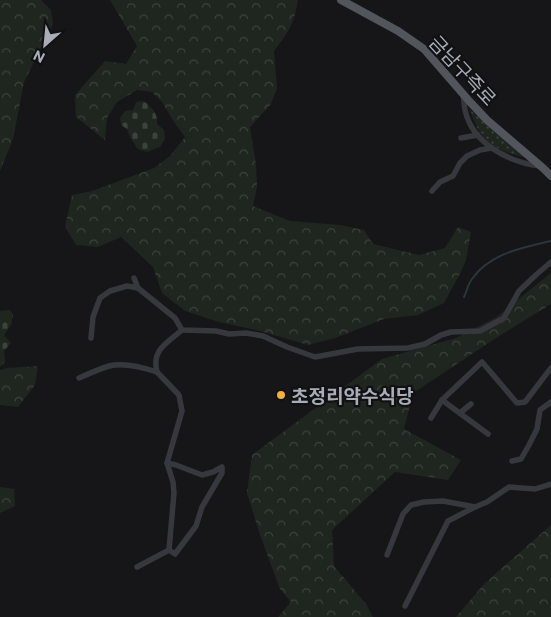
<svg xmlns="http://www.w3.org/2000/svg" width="551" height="617" font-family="Commissioner,'Noto Sans KR',sans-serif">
<defs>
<pattern id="grass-dots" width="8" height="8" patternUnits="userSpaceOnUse" patternTransform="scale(1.25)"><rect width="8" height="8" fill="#1e261f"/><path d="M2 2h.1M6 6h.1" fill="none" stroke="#3c433d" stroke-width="1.8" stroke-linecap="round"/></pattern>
<pattern id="forest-crowns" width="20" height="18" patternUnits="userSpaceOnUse" patternTransform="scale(1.25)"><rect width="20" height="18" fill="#1e261f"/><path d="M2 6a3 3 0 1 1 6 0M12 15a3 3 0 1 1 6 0" fill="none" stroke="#3c433d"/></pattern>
<pattern id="cemetery-stones" width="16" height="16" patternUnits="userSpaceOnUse" patternTransform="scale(1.25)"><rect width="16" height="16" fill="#1e261f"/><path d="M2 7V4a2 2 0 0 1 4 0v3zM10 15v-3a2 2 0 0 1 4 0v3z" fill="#3c433d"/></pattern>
</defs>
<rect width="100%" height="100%" fill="#161618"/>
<path fill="url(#grass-dots)" d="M469 109 526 158C509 153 492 149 481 134 476 127 473 117 469 109Z"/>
<g fill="url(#forest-crowns)">
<path d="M0 0H41L51 10 53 24 24 82 13 139 0 171Z"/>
<path d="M110 0H298C294 24 289 32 274 51L277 88 271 104 250 127 256 165 257 187 253 206 290 221 340 225 364 230 373 244 419 255 445 248 458 227 471 232 466 260 461 272 444 303 418 315 384 319 335 338 308 345 260 331 219 322 185 311 162 293 153 267 121 237 98 247 76 245 65 227 72 195 92 191 154 168 170 156 185 137 174 122 162 102 152 92 137 90 117 102 107 118 105 140 76 117 75 95 105 61 126 64 137 46Z"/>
<path d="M551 273V304L499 336 413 393 404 429 461 460 448 480 395 472 332 530 334 566 366 604 373 617H278L291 602 280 589 260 535 247 493 252 455 382 359 456 338 495 318Z"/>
<path d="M38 366 35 385 18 407 0 405V370L7 368Z"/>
<path d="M0 487 14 489 15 506 0 513Z"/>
<path d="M551 525V617H456L484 584Z"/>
</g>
<g fill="url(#cemetery-stones)">
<path d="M144 101C152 108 158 113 157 124L164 130 165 139 160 147 147 152 138 149 131 139 127 129 121 125 120 118 125 111 133 110 136 102Z"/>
<path d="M10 310 13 315 11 325 4 335 11 343 4 351 5 362 0 367V311Z"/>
</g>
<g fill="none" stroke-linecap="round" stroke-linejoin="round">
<path stroke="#2c353c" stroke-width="2" d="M464 297C467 291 468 284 472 279 490 253 522 248 551 241"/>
<g stroke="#37383d" stroke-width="5.5">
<path d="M463 94C464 99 464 105 465 110 472 143 508 162 540 166"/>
<path d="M461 138 478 135"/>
<path d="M432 191 440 182 453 176 460 163 467 156 480 150 492 148"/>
<path d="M138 288 175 318 182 330 216 331 229 334 246 333 263 336 287 347 315 357 358 349 408 348 425 344 441 335 451 332 480 331 504 318 519 291 537 274 551 262"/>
<path d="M91 338 93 317 100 298 110 291 127 286 138 288 134 278"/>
<path d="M79 378C88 374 99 369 109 366 124 362 142 367 157 372 151 350 167 343 182 330"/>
<path d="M442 400 488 434"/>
<path d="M460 413 471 404"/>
<path d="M431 418 442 400 482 362 517 403 525 402 551 368"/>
<path d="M512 461 521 459 529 445 537 429 540 410 551 402"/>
<path d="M167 463 176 465 202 475 213 472 222 467V473L202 507 196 526 175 554 169 550"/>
<path d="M387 555 403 514 411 505 424 502 443 501 475 507 487 502 509 487 535 489 551 484"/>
<path d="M137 567 169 550 174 493 173 482 167 463 182 411 179 395 157 372"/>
<path d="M405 606 448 521 475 507"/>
</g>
<path stroke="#53555c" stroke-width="8" d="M341 0 398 31 424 49 470 102 487 120 543 168 551 176"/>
</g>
<circle fill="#f2b134" stroke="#111113" stroke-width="2" cx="281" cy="395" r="5"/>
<g text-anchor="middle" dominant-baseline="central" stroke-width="4.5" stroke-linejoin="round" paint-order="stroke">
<g font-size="19" fill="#a8adb8" stroke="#111113">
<text transform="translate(463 70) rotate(47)">금남구즉로</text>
</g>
<g font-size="19" font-weight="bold" fill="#a8adb8" stroke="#111113" text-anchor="start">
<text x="291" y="395">초정리약수식당</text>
</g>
</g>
<g transform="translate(45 45) rotate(207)" stroke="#111113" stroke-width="4" paint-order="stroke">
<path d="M0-4L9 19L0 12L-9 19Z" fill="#a8adb8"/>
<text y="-8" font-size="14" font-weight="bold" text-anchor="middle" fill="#a8adb8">N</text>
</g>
</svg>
